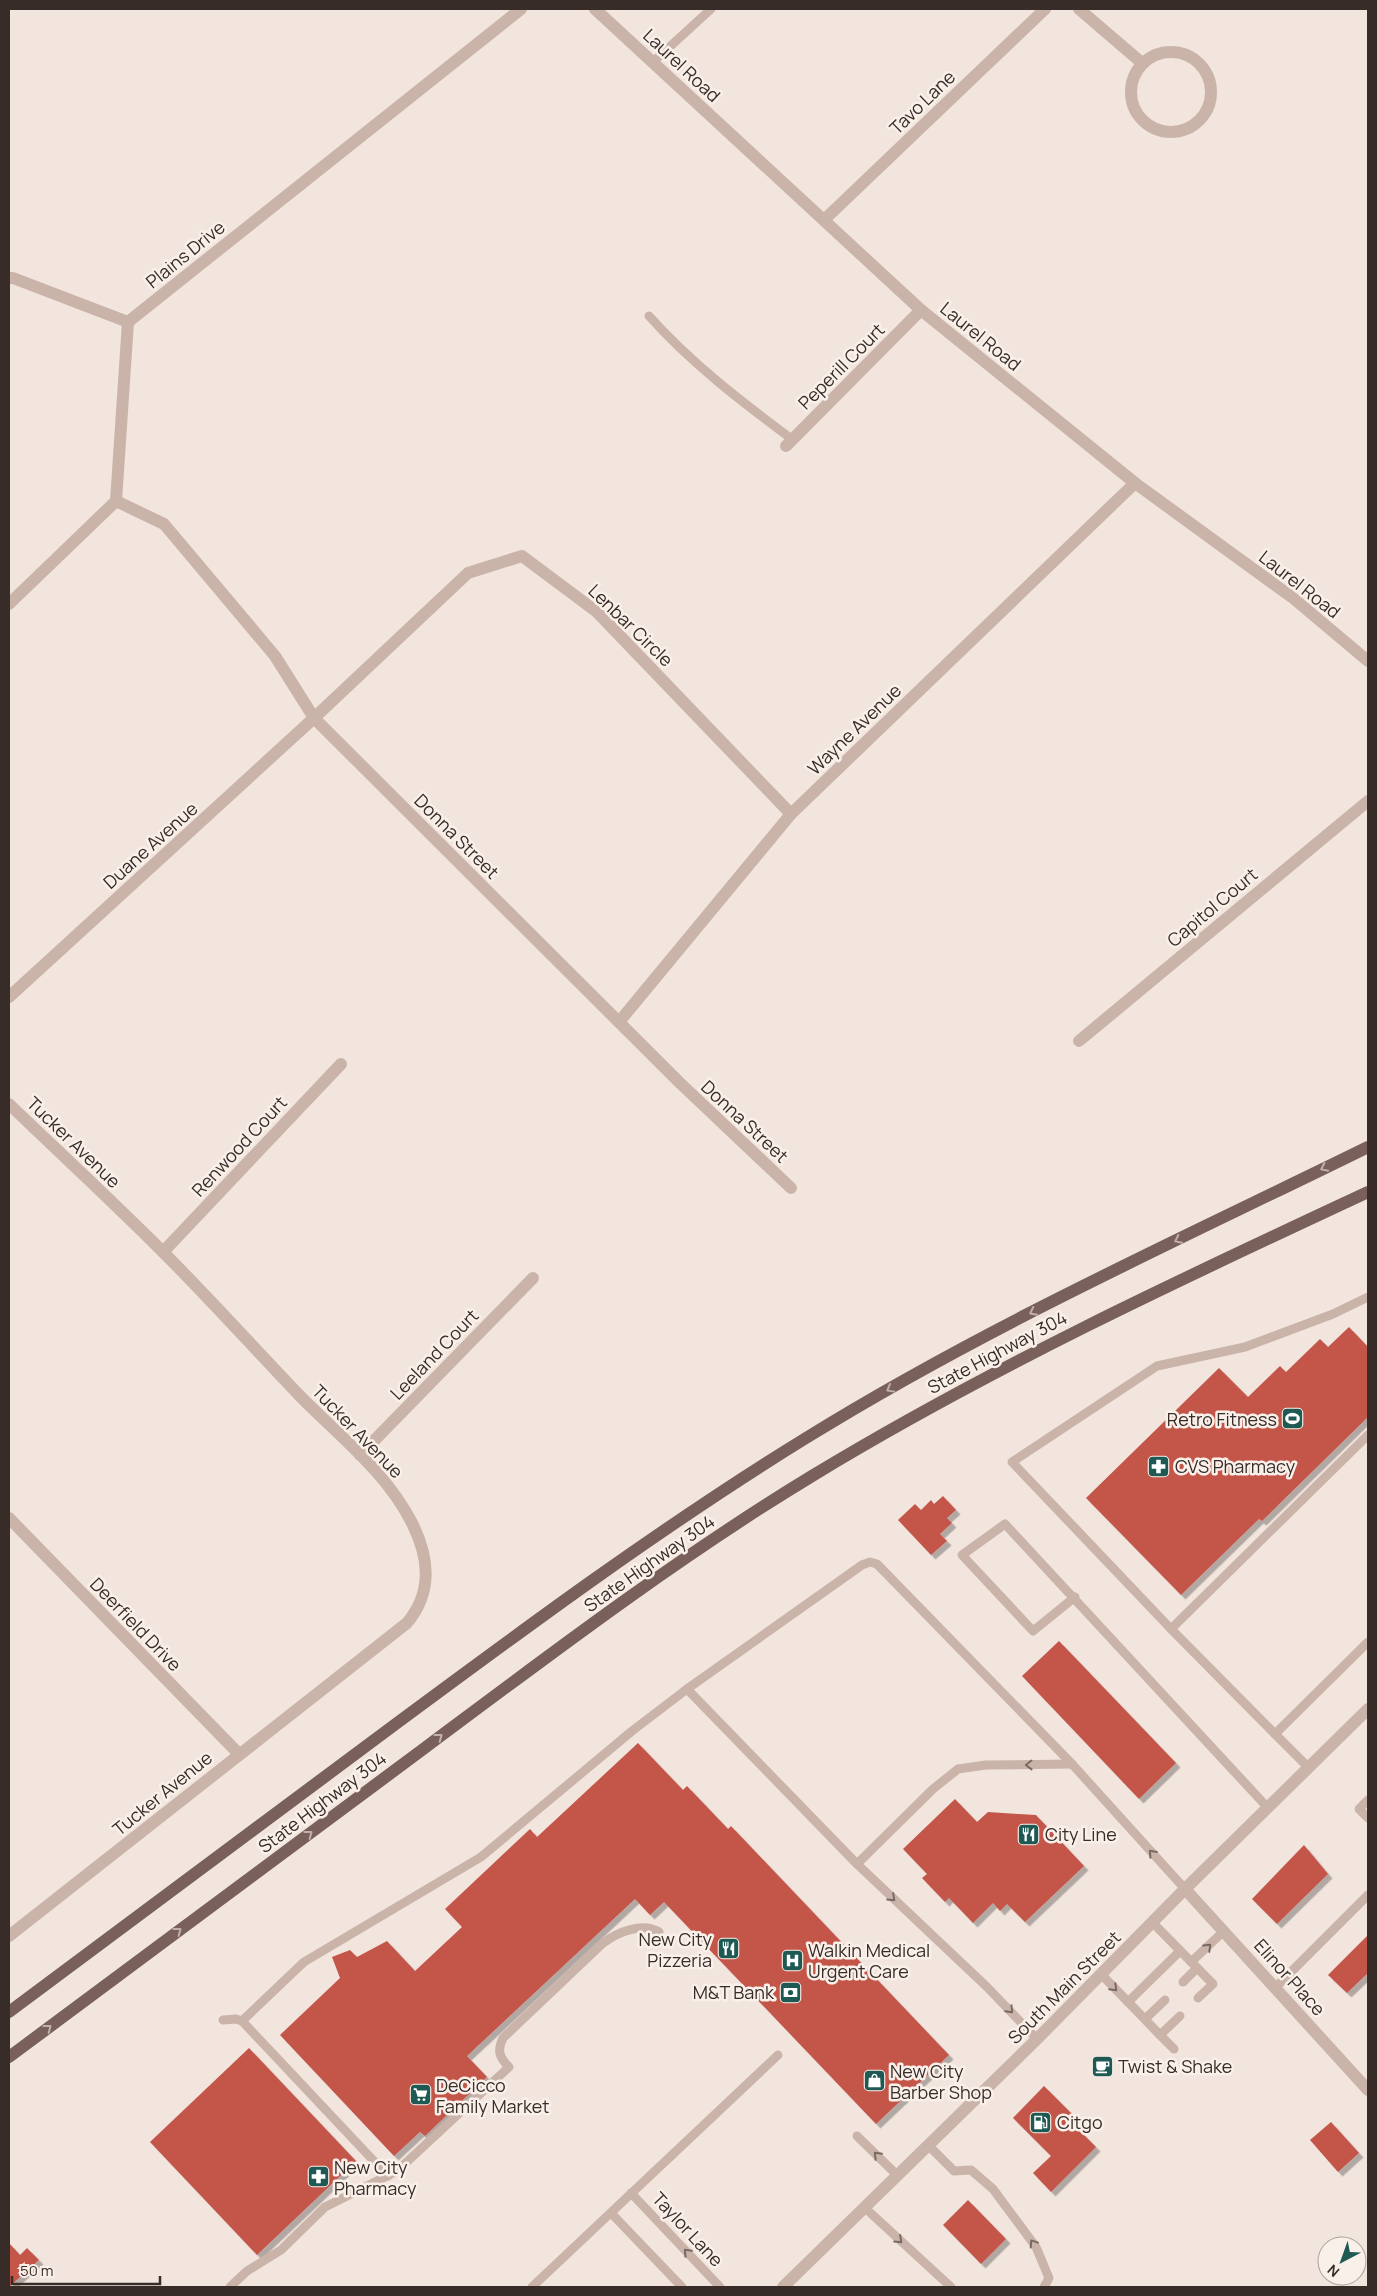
<svg xmlns="http://www.w3.org/2000/svg" width="1377" height="2296" font-family="Manrope,sans-serif">
<defs>
<filter id="shadow"><feDropShadow dx="4.5" dy="4.5" stdDeviation="0" flood-color="#0004"/></filter>
</defs>
<rect width="100%" height="100%" fill="#f2e5de"/>
<g fill="#c4554a" filter="url(#shadow)">
<path d="M1349 1327 1368 1347V1417L1262 1521 1259 1519 1181 1595 1086 1498 1219 1368 1248 1397 1280 1366 1286 1372 1320 1339 1328 1347Z"/>
<path d="M943 1496 956 1510 947 1518 952 1523 940 1534 947 1541 931 1555 898 1520 915 1504 921 1510 931 1500 934 1504Z"/>
<path d="M1059 1641 1176 1763 1139 1799 1022 1676Z"/>
<path d="M638 1743 683 1790 687 1786 728 1829 731 1826 949 2055 876 2124 664 1902 650 1915 635 1899 467 2056 487 2077 425 2136 420 2132 394 2156 280 2035 340 1978 332 1957 350 1950 357 1957 387 1941 415 1971 462 1927 445 1909 530 1829 537 1837Z"/>
<path d="M955 1799 977 1822 988 1812 1036 1815 1084 1866 1025 1922 1007 1904 1000 1911 993 1903 973 1923 949 1898 945 1902 922 1878 927 1874 903 1849Z"/>
<path d="M1304 1845 1328 1874 1277 1924 1252 1899Z"/>
<path d="M1368 1935V1973L1347 1993 1328 1975Z"/>
<path d="M249 2048 356 2161 257 2255 150 2142Z"/>
<path d="M1044 2086 1076 2118 1072 2123 1096 2147 1051 2192 1033 2173 1051 2156 1013 2118Z"/>
<path d="M1331 2122 1359 2153 1338 2172 1310 2140Z"/>
<path d="M968 2200 1006 2239 981 2264 943 2225Z"/>
<path d="M9 2243 20 2255 27 2248 39 2260 9 2287Z"/>
</g>
<g fill="none" stroke-linecap="round" stroke-linejoin="round">
<g stroke="#cab4aa" stroke-width="9">
<path d="M653 62 711 9"/>
<path d="M649 316C692 364 742 402 793 440"/>
<path d="M1368 1435 1171 1629 1275 1734 1368 1642"/>
<path d="M1075 1597 1033 1631 962 1555 1005 1524 1268 1808"/>
<path d="M1171 1629 1012 1462 1157 1366 1245 1347 1333 1314 1368 1297"/>
<path d="M1275 1734 1309 1768"/>
<path d="M1368 1800 1359 1809 1368 1818"/>
<path d="M857 1864 933 1789 958 1769 986 1765 1072 1764"/>
<path d="M1152 1922 1213 1984 1198 1998"/>
<path d="M1191 1962 1224 1931"/>
<path d="M1101 1974 1160 2035 1180 2016"/>
<path d="M1183 1982 1197 1968"/>
<path d="M1276 1987 1368 1895"/>
<path d="M1128 2002 1180 1951"/>
<path d="M1145 2019 1165 2000"/>
<path d="M223 2020 236 2019 242 2021 388 2176"/>
<path d="M242 2021 304 1962 481 1857 632 1731 687 1689"/>
<path d="M1160 2035 1174 2049"/>
<path d="M1037 2039 987 1987 857 1864 687 1689 862 1565 870 1562 877 1564 1072 1764 1185 1889"/>
<path d="M857 2136 897 2175"/>
<path d="M928 2145 954 2171 971 2170 993 2189 1036 2247 1049 2278 1044 2287"/>
<path d="M631 2193 720 2287"/>
<path d="M864 2207 951 2287"/>
<path d="M611 2213 682 2287"/>
<path d="M230 2287 247 2271 281 2250 325 2207 397 2171 509 2067C499 2057 497 2051 503 2038L603 1943C618 1932 642 1922 659 1932"/>
<path d="M532 2287 778 2055"/>
</g>
<g stroke="#cab4aa" stroke-width="12">
<path d="M1079 9 1142 63"/>
<circle cx="1171" cy="92" r="40"/>
<path d="M824 220 1045 9"/>
<path d="M9 278H13L128 322"/>
<path d="M786 446 921 310"/>
<path d="M116 501 164 524 275 656 314 718 680 1083 791 1188"/>
<path d="M9 604 116 501 128 322 521 9"/>
<path d="M9 997 314 718 468 573 522 556 597 612 791 814"/>
<path d="M619 1022 791 814 1135 483"/>
<path d="M1079 1041 1368 801"/>
<path d="M9 1104C60 1153 113 1202 164 1253 210 1299 254 1348 299 1395 339 1436 387 1472 413 1525 430 1560 432 1593 407 1623L9 1936"/>
<path d="M163 1252 341 1064"/>
<path d="M360 1455 533 1278"/>
<path d="M9 1518 239 1754"/>
<path d="M1185 1889 1368 2090"/>
</g>
<g stroke="#cab4aa" stroke-width="12">
<path d="M595 9 921 310 1135 483 1293 598 1368 661"/>
<path d="M783 2287 1037 2039 1185 1889 1368 1709"/>
</g>
<g stroke="#79605b" stroke-width="12">
<path d="M9 2012C137 1917 265 1822 393 1726 528 1626 663 1526 806 1438 985 1327 1179 1240 1368 1147"/>
<path d="M9 2057C148 1953 287 1850 426 1747 552 1653 677 1558 812 1476 990 1368 1179 1280 1368 1192"/>
</g>
</g>
<defs><path id="oneway-chevron" d="M-2-3.5L2.5 0L-2 3.5" fill="none" stroke-width="1.6" stroke-linecap="round" stroke-linejoin="round" transform="scale(1.25)"/></defs>
<g stroke="#c0afaa">
<use href="#oneway-chevron" transform="translate(1324 1168) rotate(154)"/>
<use href="#oneway-chevron" transform="translate(1178 1240) rotate(154)"/>
<use href="#oneway-chevron" transform="translate(1033 1312) rotate(153)"/>
<use href="#oneway-chevron" transform="translate(890 1389) rotate(151)"/>
<use href="#oneway-chevron" transform="translate(439 1737) rotate(-37)"/>
<use href="#oneway-chevron" transform="translate(309 1834) rotate(-37)"/>
<use href="#oneway-chevron" transform="translate(178 1931) rotate(-37)"/>
<use href="#oneway-chevron" transform="translate(48 2028) rotate(-37)"/>
</g>
<g stroke="#7a6963">
<use href="#oneway-chevron" transform="translate(1029 1765) rotate(179)"/>
<use href="#oneway-chevron" transform="translate(1152 1853) rotate(-132)"/>
<use href="#oneway-chevron" transform="translate(892 1898) rotate(43)"/>
<use href="#oneway-chevron" transform="translate(1208 1947) rotate(-44)"/>
<use href="#oneway-chevron" transform="translate(1114 1988) rotate(45)"/>
<use href="#oneway-chevron" transform="translate(1010 2010) rotate(46)"/>
<use href="#oneway-chevron" transform="translate(877 2155) rotate(-134)"/>
<use href="#oneway-chevron" transform="translate(899 2240) rotate(43)"/>
<use href="#oneway-chevron" transform="translate(1033 2243) rotate(-124)"/>
<use href="#oneway-chevron" transform="translate(687 2252) rotate(-133)"/>
</g>
<defs>
<symbol id="stadium-square" viewBox="-11 -11 22 22"><rect x="-9" y="-9" width="18" height="18" rx="4" fill="#1f5954" stroke="#faf0ea"/><path d="M0-5a6.5 5 0 1 0 0 10a6.5 5 0 1 0 0-10ZM-3.5-1.8h7v3.6h-7Z" fill="#fff"/></symbol>
<symbol id="pharmacy-square" viewBox="-11 -11 22 22"><rect x="-9" y="-9" width="18" height="18" rx="4" fill="#1f5954" stroke="#faf0ea"/><path d="M-2-6h4v4h4v4h-4v4h-4v-4h-4v-4h4Z" fill="#fff"/></symbol>
<symbol id="restaurant-square" viewBox="-11 -11 22 22"><rect x="-9" y="-9" width="18" height="18" rx="4" fill="#1f5954" stroke="#faf0ea"/><path d="M-5-6h1v4h1v-4h1v4h1v-4h1v5L-1.5 .5V6h-2V.5L-5-1ZM5-6V6H3V1.5H1.5Q1.5-4 5-6Z" fill="#fff"/></symbol>
<symbol id="hospital-square" viewBox="-11 -11 22 22"><rect x="-9" y="-9" width="18" height="18" rx="4" fill="#1f5954" stroke="#faf0ea"/><path d="M-5-5h3v3.5h4V-5h3V5h-3V1.5h-4V5h-3Z" fill="#fff"/></symbol>
<symbol id="bank-square" viewBox="-11 -11 22 22"><rect x="-9" y="-9" width="18" height="18" rx="4" fill="#1f5954" stroke="#faf0ea"/><path d="M-6-4H6V4H-6ZM0-2.3a2.3 2.3 0 1 0 0 4.6a2.3 2.3 0 1 0 0-4.6Z" fill="#fff"/></symbol>
<symbol id="cafe-square" viewBox="-11 -11 22 22"><rect x="-9" y="-9" width="18" height="18" rx="4" fill="#1f5954" stroke="#faf0ea"/><path d="M-5.5-4.5H6V0H3Q3 3.5 0 3.5H-2.5Q-5.5 3.5-5.5 0ZM3-3.2v2h1.7v-2ZM-6 4.5H4V6H-6Z" fill="#fff"/></symbol>
<symbol id="shop-square" viewBox="-11 -11 22 22"><rect x="-9" y="-9" width="18" height="18" rx="4" fill="#1f5954" stroke="#faf0ea"/><path d="M-5-2.5h2.3a2.7 3.5 0 0 1 5.4 0H5L5.5 6h-11ZM-1.5-2.5h3a1.5 2.3 0 0 0-3 0Z" fill="#fff"/></symbol>
<symbol id="supermarket-square" viewBox="-11 -11 22 22"><rect x="-9" y="-9" width="18" height="18" rx="4" fill="#1f5954" stroke="#faf0ea"/><path d="M-6-5.5h2.5l.6 2H6L4.5 2H-2.5L-4.4-4H-6ZM-1.5 3.2a1.3 1.3 0 1 0 .1 0ZM3 3.2a1.3 1.3 0 1 0 .1 0Z" fill="#fff"/></symbol>
<symbol id="fuel-square" viewBox="-11 -11 22 22"><rect x="-9" y="-9" width="18" height="18" rx="4" fill="#1f5954" stroke="#faf0ea"/><path d="M-5.5-6h7V0h2V4h1.3V-2.5L3-4.5l.8-.8L6-3V5H2.5V1h-1V6h-7ZM-4.2-4.7v3.2H.2V-4.7Z" fill="#fff"/></symbol>
</defs>
<g fill-rule="evenodd">
<use href="#stadium-square" x="1280" y="1406" width="25" height="25"/>
<use href="#pharmacy-square" x="1146" y="1454" width="25" height="25"/>
<use href="#restaurant-square" x="1016" y="1822" width="25" height="25"/>
<use href="#restaurant-square" x="716" y="1936" width="25" height="25"/>
<use href="#hospital-square" x="780" y="1948" width="25" height="25"/>
<use href="#bank-square" x="778" y="1980" width="25" height="25"/>
<use href="#cafe-square" x="1090" y="2054" width="25" height="25"/>
<use href="#shop-square" x="862" y="2068" width="25" height="25"/>
<use href="#supermarket-square" x="408" y="2082" width="25" height="25"/>
<use href="#fuel-square" x="1028" y="2110" width="25" height="25"/>
<use href="#pharmacy-square" x="306" y="2164" width="25" height="25"/>
</g>
<g text-anchor="middle" dominant-baseline="central" stroke-width="5" stroke-linejoin="round" paint-order="stroke">
<g font-size="18" fill="#382c29" stroke="#faf0ea">
<text transform="translate(682 65) rotate(43)">Laurel Road</text>
<text transform="translate(922 102) rotate(-44)">Tavo Lane</text>
<text transform="translate(185 254) rotate(-39)">Plains Drive</text>
<text transform="translate(981 336) rotate(39)">Laurel Road</text>
<text transform="translate(841 366) rotate(-45)">Peperill Court</text>
<text transform="translate(1300 584) rotate(38)">Laurel Road</text>
<text transform="translate(631 625) rotate(44)">Lenbar Circle</text>
<text transform="translate(854 729) rotate(-44)">Wayne Avenue</text>
<text transform="translate(457 836) rotate(45)">Donna Street</text>
<text transform="translate(150 845) rotate(-42)">Duane Avenue</text>
<text transform="translate(1212 907) rotate(-40)">Capitol Court</text>
<text transform="translate(745 1121) rotate(43)">Donna Street</text>
<text transform="translate(74 1142) rotate(44)">Tucker Avenue</text>
<text transform="translate(239 1146) rotate(-47)">Renwood Court</text>
<text transform="translate(997 1352) rotate(-28)">State Highway 304</text>
<text transform="translate(434 1354) rotate(-46)">Leeland Court</text>
<text transform="translate(358 1431) rotate(46)">Tucker Avenue</text>
<text transform="translate(649 1563) rotate(-35)">State Highway 304</text>
<text transform="translate(136 1624) rotate(46)">Deerfield Drive</text>
<text transform="translate(162 1793) rotate(-39)">Tucker Avenue</text>
<text transform="translate(322 1802) rotate(-37)">State Highway 304</text>
<text transform="translate(1290 1977) rotate(48)">Elinor Place</text>
<text transform="translate(1064 1987) rotate(-45)">South Main Street</text>
<text transform="translate(688 2229) rotate(47)">Taylor Lane</text>
</g>
<g font-size="18" fill="#382c29" stroke="#faf0ea" text-anchor="start">
<text x="1277" y="1419" text-anchor="end">Retro Fitness</text>
<text x="1175" y="1466">CVS Pharmacy</text>
<text x="1045" y="1834">City Line</text>
<text x="712" y="1939" text-anchor="end">New City<tspan x="712" dy="21">Pizzeria</tspan></text>
<text x="808" y="1950">Walkin Medical<tspan x="808" dy="21">Urgent Care</tspan></text>
<text x="774" y="1992" text-anchor="end">M&amp;T Bank</text>
<text x="1118" y="2066">Twist &amp; Shake</text>
<text x="890" y="2071">New City<tspan x="890" dy="21">Barber Shop</tspan></text>
<text x="436" y="2085">DeCicco<tspan x="436" dy="21">Family Market</tspan></text>
<text x="1057" y="2122">Citgo</text>
<text x="334" y="2167">New City<tspan x="334" dy="21">Pharmacy</tspan></text>
</g>
</g>
<rect width="1377" height="2296" fill="none" stroke="#382c29" stroke-width="20"/>
<g transform="translate(1342 2261) rotate(221)"><circle r="24" fill="#faf0ea" stroke="#aca29d"/>
<path d="M0-4L9 19L0 12L-9 19Z" fill="#1f5954"/>
<text y="-8" font-size="14" font-weight="bold" text-anchor="middle" fill="#382c29">N</text>
</g>
<path d="M12 2276v8h148v-8" fill="none" stroke="#382c29" stroke-width="2.5"/>
<text x="20" y="2276" font-size="15" fill="#382c29" stroke="#faf0ea" stroke-width="4" paint-order="stroke">50 m</text>
</svg>
